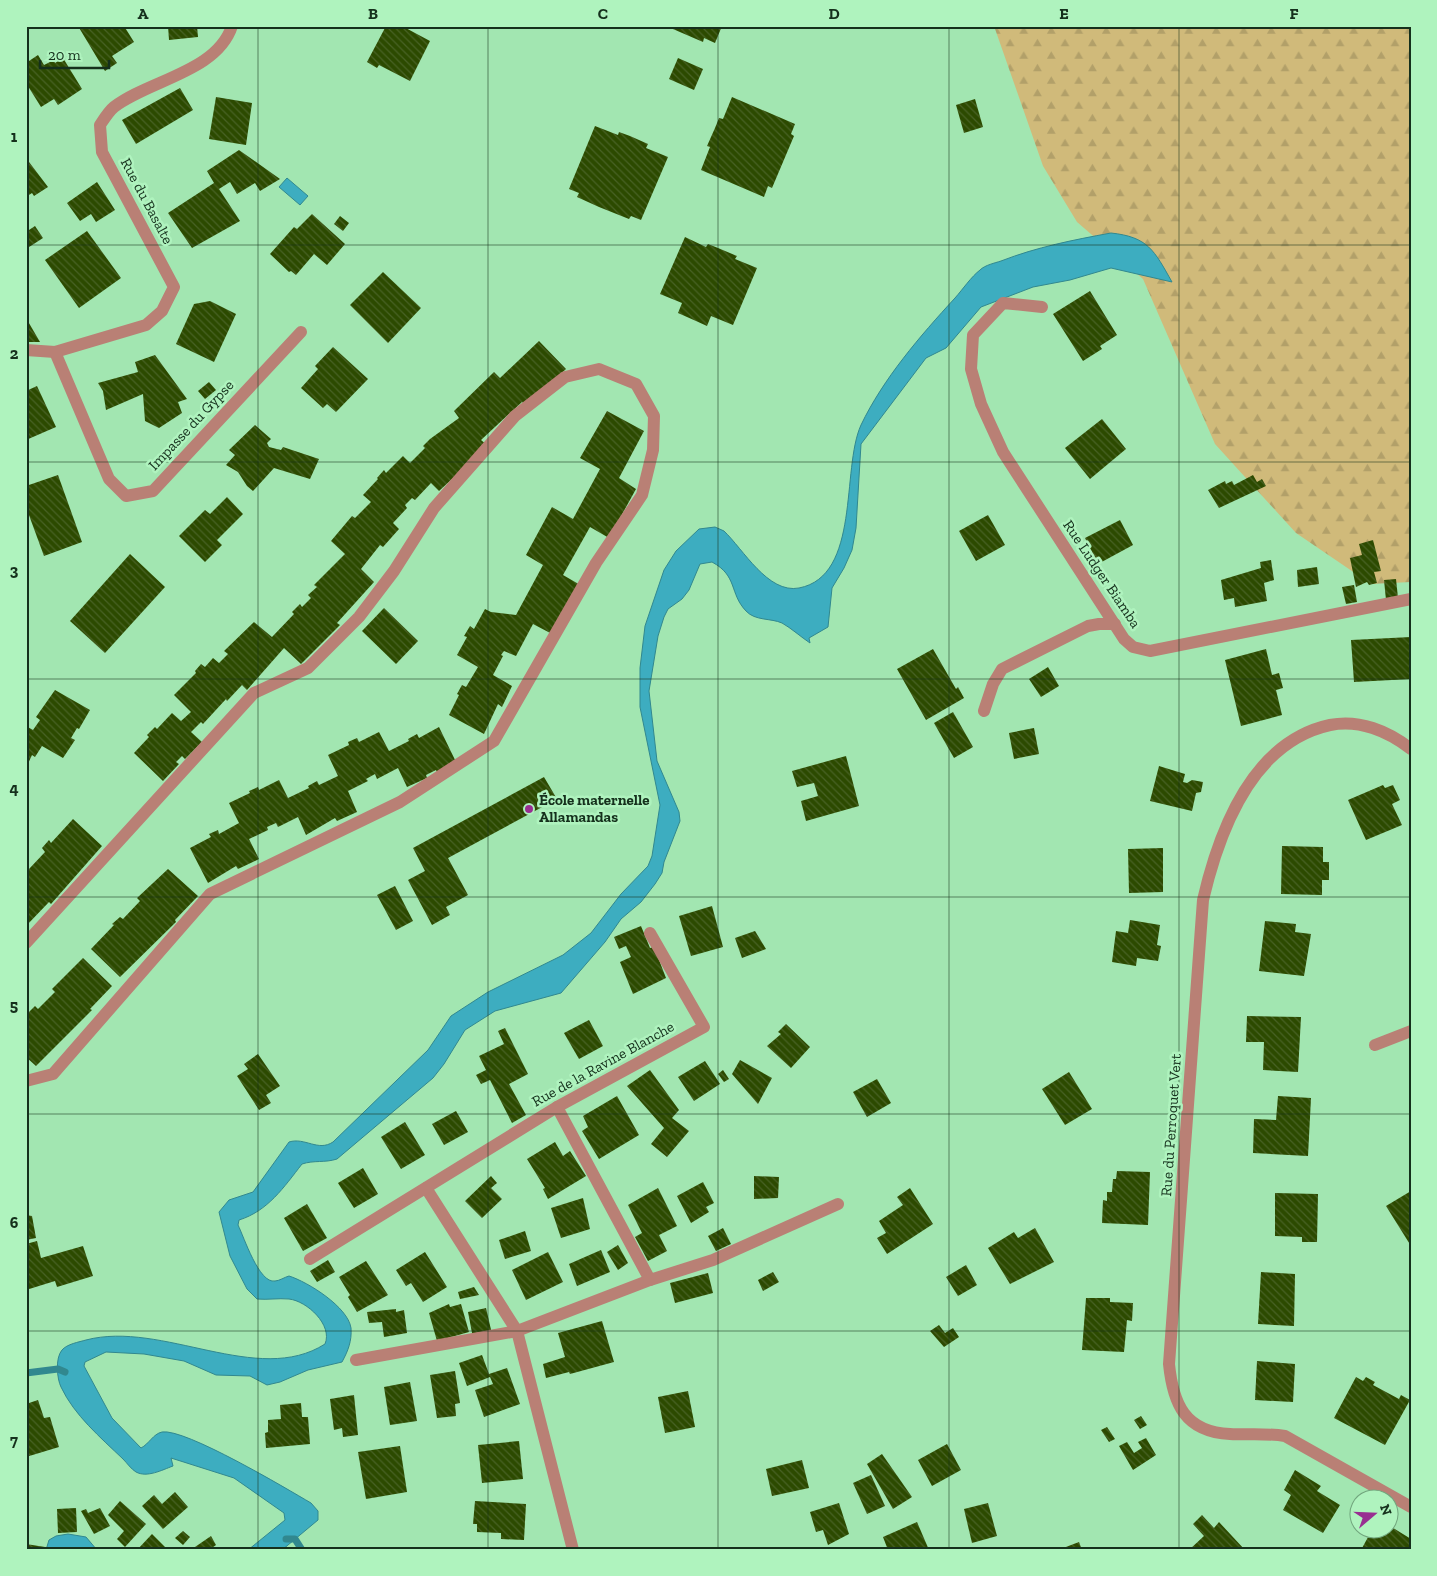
<svg xmlns="http://www.w3.org/2000/svg" width="1437" height="1576" font-family="'Zilla Slab',serif">
<defs>
<pattern id="forest-firs" width="22" height="20" patternUnits="userSpaceOnUse" patternTransform="scale(1.25)"><rect width="22" height="20" fill="#d0ba7a"/><path d="M5 1l3.5 6h-7zM16 11l3.5 6h-7z" fill="#b2a069"/></pattern>
<pattern id="building-back-hatch" width="6" height="6" patternUnits="userSpaceOnUse" patternTransform="scale(1.25)"><rect width="6" height="6" fill="#2c4a00"/><path d="M-1 5l2 2M0 0l6 6M5-1l2 2" fill="none" stroke="#486225"/></pattern>
</defs>
<rect width="100%" height="100%" fill="#a2e6b1"/>
<path fill="url(#forest-firs)" d="M994 26H1411V582L1371 584 1296 533 1215 444 1143 279 1077 222 1043 166Z"/>
<g fill="#3dadc0" stroke="#31888f">
<path d="M287 178 308 196 300 205 279 187Z"/>
<path d="M1111 233C1148 237 1154 250 1172 282L1111 268 1070 280 1033 287 981 307 946 348 926 358 861 444 856 528 852 550 844 568 832 588 828 627 809 638 810 643C801 637 791 628 782 623 771 618 755 621 746 611 729 593 738 576 712 562L700 564 689 590 682 599 668 609 664 617 658 636 649 691 657 761 679 812 680 821 664 862 662 873 655 884 641 902 621 919 605 942 561 993 495 1011 465 1030 444 1064 433 1078 337 1159C325 1163 314 1160 302 1164 284 1187 268 1211 239 1220L238 1225C244 1237 259 1284 275 1281 279 1281 285 1277 289 1276 308 1282 348 1307 351 1328 352 1341 348 1351 342 1362L308 1370 280 1382 267 1385 250 1376 216 1375 184 1361 144 1354 106 1352 85 1362 84 1366 112 1418 141 1448C149 1444 153 1434 162 1432 185 1428 287 1489 311 1503L318 1511V1520L282 1550H248L285 1520 284 1513 234 1478 171 1458 173 1466C162 1470 147 1478 136 1472 131 1469 127 1463 123 1459 101 1438 74 1415 61 1387 57 1379 55 1358 62 1350 67 1344 79 1342 86 1340 162 1320 258 1387 325 1344 333 1325 307 1301 289 1299 278 1298 268 1300 257 1299L247 1289 230 1256 219 1212 229 1200 253 1192 289 1142C305 1137 318 1152 333 1142L428 1050 451 1016 488 992 563 955 591 933 621 894 648 866 652 856 660 805 640 707V668L645 626 664 570 676 551 699 529 715 527 724 531C743 549 768 594 799 588 861 576 841 469 861 425 883 379 920 336 955 298 963 289 971 277 980 270 985 265 995 263 1001 261 1037 247 1073 240 1111 233Z"/>
<path d="M68 1534 86 1537 97 1550H46L49 1540 56 1536Z"/>
</g>
<g fill="none" stroke-linecap="round" stroke-linejoin="round">
<g stroke="#31888f" stroke-width="7">
<path d="M26 1373 58 1369 65 1372"/>
<path d="M286 1539H295L302 1550"/>
</g>
</g>
<g fill="url(#building-back-hatch)">
<path d="M78 26H124L134 42 112 56 117 63 105 71Z"/>
<path d="M168 26H197L198 37 169 40Z"/>
<path d="M386 26H402L430 41 410 81 379 65 377 68 367 62Z"/>
<path d="M666 26H722L715 43 704 38 703 42Z"/>
<path d="M38 55 44 65 54 60 55 63 63 58 82 89 58 105 54 99 41 107 26 83V63Z"/>
<path d="M678 58 703 69 694 90 669 79Z"/>
<path d="M180 88 193 110 136 144 122 120Z"/>
<path d="M216 97 252 103 246 145 209 139Z"/>
<path d="M732 97 795 124 791 134 794 136 772 188 768 186 764 197 701 170 710 147 707 146 715 128 719 118 723 119Z"/>
<path d="M975 99 983 127 964 133 956 105Z"/>
<path d="M595 126 618 135 619 132 630 136 648 144 646 148 668 157 641 220 631 216 629 219 599 207 577 197 579 193 569 189Z"/>
<path d="M239 150 280 179 260 191 255 183 237 194 230 182 219 189 240 221 192 248 168 213 214 183 207 171Z"/>
<path d="M26 158 48 187 34 196 32 193 26 197Z"/>
<path d="M97 182 115 210 96 222 91 214 80 221 67 203Z"/>
<path d="M312 214 345 244 327 265 314 254 296 275 291 271 289 272 270 254 294 227 297 229Z"/>
<path d="M340 216 349 223 343 231 334 224Z"/>
<path d="M35 226 43 238 26 249V232Z"/>
<path d="M87 231 121 278 79 308 45 260Z"/>
<path d="M685 237 706 247 708 244 718 248 737 256 735 259 757 268 733 325 711 316 707 326 696 321 678 313 682 303 660 294Z"/>
<path d="M383 272 421 308 388 343 350 305Z"/>
<path d="M1090 291 1117 335 1100 346 1102 349 1083 361 1053 314Z"/>
<path d="M210 301 236 314 214 362 176 344 194 304Z"/>
<path d="M26 318 40 342H26Z"/>
<path d="M539 341 566 369 526 406 522 402 481 440 488 446 439 491 431 483 415 500 412 498 405 505 407 508 393 523 399 529 383 547 380 545 361 569 374 582 337 623 340 625 301 664 284 648 247 690 242 685 227 701 226 699 203 724 201 722 191 732 202 742 185 759 182 756 176 762 179 764 163 781 134 753 149 737 147 735 155 727 157 729 172 713 181 721 191 712 174 695 196 673 195 671 201 664 205 667 213 658 219 663 228 654 224 651 254 622 272 637 294 614 292 612 300 604 302 607 311 598 308 595 317 587 314 585 345 554 331 541 352 516 355 518 371 502 363 495 378 479 377 478 384 470 386 473 403 456 410 463 425 448 423 446 430 439 459 418 454 411 494 372 500 378Z"/>
<path d="M333 347 368 379 336 412 327 404 323 408 301 388 318 369 315 366Z"/>
<path d="M155 355 187 399 178 402 182 413 159 428 145 421 143 394 106 410 103 391 98 383 138 372 135 362Z"/>
<path d="M209 382 216 390 205 399 198 391Z"/>
<path d="M37 386 56 427 26 440V391Z"/>
<path d="M607 411 644 431 619 478 636 489 609 538 590 527 563 575 582 586 554 635 533 624 516 656 504 651 501 655 503 656 493 675 512 686 502 707 498 704 484 734 449 715 459 695 457 694 462 685 466 687 478 667 457 655 467 637 464 636 470 626 474 629 485 609 491 612 516 615 543 565 526 555 552 507 573 519 600 469 580 458Z"/>
<path d="M1102 419 1126 449 1090 479 1065 448Z"/>
<path d="M255 425 271 439 267 443 269 447 281 450 283 447 319 459 310 479 274 468 253 491 247 486 238 472 226 465 235 455 229 450Z"/>
<path d="M58 475 82 542 44 556 26 507V486Z"/>
<path d="M1253 475 1257 482 1262 479 1266 486 1219 508 1208 490 1225 481 1226 484 1232 481 1234 485Z"/>
<path d="M227 497 243 514 217 540 222 545 205 562 179 536 205 510 210 514Z"/>
<path d="M988 515 1005 545 976 561 959 531Z"/>
<path d="M1120 520 1133 545 1098 564 1085 538Z"/>
<path d="M1373 540 1381 571 1374 572 1377 583 1369 585 1367 582 1356 587 1350 558 1362 555 1359 544Z"/>
<path d="M130 554 165 587 105 653 70 621Z"/>
<path d="M1271 560 1274 580 1264 583 1267 601 1235 607 1234 598 1224 600 1221 580 1261 568 1260 562Z"/>
<path d="M1317 567 1319 584 1298 587 1297 570Z"/>
<path d="M1396 579 1398 598 1386 600 1384 580Z"/>
<path d="M1354 585 1357 602 1346 604 1342 587Z"/>
<path d="M384 608 418 641 396 664 362 631Z"/>
<path d="M1411 637V679L1354 682 1351 640Z"/>
<path d="M933 649 956 689 958 687 964 698 926 720 897 669Z"/>
<path d="M1266 649 1272 675 1279 673 1283 688 1276 690 1282 715 1241 726 1225 660Z"/>
<path d="M1048 667 1059 686 1041 697 1029 679Z"/>
<path d="M55 690 90 710 79 729 77 728 71 738 75 740 63 758 42 746 35 757 32 755 26 768V726L33 730 40 720 36 717Z"/>
<path d="M953 712 973 747 954 758 934 723Z"/>
<path d="M439 727 457 764 438 774 436 770 426 775 427 778 407 787 398 768 377 779 375 774 366 779 368 781 348 791 357 812 337 821 335 818 306 835 298 817 278 827 276 823 267 827 268 830 249 839 259 859 238 869 236 866 208 883 190 848 211 837 209 834 218 830 219 834 239 823 229 803 250 793 249 791 258 787 259 790 279 780 288 798 309 788 308 786 317 781 319 785 338 776 328 755 349 745 348 742 357 738 359 742 379 732 389 751 409 741 408 739 417 734 419 738Z"/>
<path d="M1034 728 1039 754 1014 759 1009 733Z"/>
<path d="M846 756 859 806 806 821 801 801 818 796 814 783 797 787 792 771Z"/>
<path d="M1159 766 1185 774 1183 782 1187 783 1192 780 1203 782 1201 792 1196 793 1192 811 1150 801Z"/>
<path d="M544 777 557 799 448 858 468 895 446 907 450 915 432 925 408 880 425 871 413 848Z"/>
<path d="M1383 785 1385 788 1393 785 1400 800 1392 804 1402 825 1366 840 1348 800Z"/>
<path d="M73 819 102 846 51 904 49 902 26 926V866L29 869 45 852 42 848 49 840 51 843Z"/>
<path d="M1282 846 1323 847V862H1329V880H1322V895L1281 894Z"/>
<path d="M1163 848V892L1129 893 1128 849Z"/>
<path d="M168 869 198 896 175 920 176 922 120 977 91 949 114 925 112 924 120 917 123 919 140 901 137 898Z"/>
<path d="M395 886 413 921 396 930 377 895Z"/>
<path d="M712 906 723 947 691 956 679 916Z"/>
<path d="M1130 920 1160 925 1157 945 1161 946 1158 961 1137 958 1136 966 1112 962 1116 931 1128 933Z"/>
<path d="M1265 921 1296 924 1295 932 1311 934 1304 976 1259 971Z"/>
<path d="M641 926 650 948 654 947 666 978 633 994 620 962 631 957 626 946 619 949 614 937Z"/>
<path d="M755 931 766 949 742 958 735 938Z"/>
<path d="M83 958 112 986 90 1009 92 1010 36 1066 26 1057 27 1014 35 1006 38 1009 55 992 52 989Z"/>
<path d="M1247 1016 1301 1017 1298 1072 1263 1070 1264 1042H1246Z"/>
<path d="M589 1020 603 1046 579 1059 564 1033Z"/>
<path d="M786 1024 810 1047 791 1068 767 1046 781 1034 778 1032Z"/>
<path d="M505 1028 528 1074 509 1084 526 1115 512 1123 490 1080 481 1084 476 1075 486 1070 479 1056 504 1044 498 1031Z"/>
<path d="M258 1054 280 1086 266 1095 271 1103 259 1110 237 1076 248 1069 244 1064Z"/>
<path d="M740 1060 772 1078 758 1104 732 1074Z"/>
<path d="M705 1061 720 1084 694 1101 678 1077Z"/>
<path d="M650 1070 679 1110 672 1118 689 1131 667 1157 651 1144 664 1128 627 1086Z"/>
<path d="M723 1070 729 1079 724 1082 718 1074Z"/>
<path d="M1069 1072 1092 1109 1065 1125 1042 1089Z"/>
<path d="M877 1079 891 1103 867 1117 853 1092Z"/>
<path d="M617 1096 639 1135 599 1159 582 1131 588 1127 583 1116Z"/>
<path d="M1278 1096 1311 1098 1308 1156 1253 1153 1254 1119 1276 1120Z"/>
<path d="M456 1111 468 1132 444 1145 432 1124Z"/>
<path d="M405 1122 425 1155 401 1169 381 1137Z"/>
<path d="M555 1142 563 1156 570 1151 586 1176 548 1199 543 1189 545 1188 527 1159Z"/>
<path d="M363 1168 378 1194 354 1208 338 1183Z"/>
<path d="M1117 1171 1150 1172 1148 1225 1102 1223 1103 1200 1107 1201V1192H1112L1113 1179H1116Z"/>
<path d="M491 1176 497 1183 491 1188 502 1199 482 1218 465 1201Z"/>
<path d="M754 1176 779 1177 778 1198 754 1199Z"/>
<path d="M703 1182 714 1203 706 1207 709 1212 691 1223 677 1196Z"/>
<path d="M658 1188 677 1226 659 1235 667 1251 648 1261 635 1237 642 1233 628 1205Z"/>
<path d="M910 1188 933 1224 887 1254 877 1238 886 1233 879 1221 903 1205 897 1197Z"/>
<path d="M1411 1191V1246L1386 1206Z"/>
<path d="M1275 1193 1318 1194 1317 1242H1302V1237L1275 1236Z"/>
<path d="M583 1198 590 1229 561 1238 551 1208Z"/>
<path d="M307 1204 327 1238 303 1251 284 1218Z"/>
<path d="M26 1215 32 1216 36 1238 26 1240Z"/>
<path d="M723 1228 731 1244 716 1251 708 1236Z"/>
<path d="M1035 1228 1054 1262 1010 1284 988 1248 1014 1232 1018 1238Z"/>
<path d="M525 1231 531 1251 505 1259 499 1240Z"/>
<path d="M37 1241 41 1258 83 1246 93 1276 57 1287 55 1281 26 1290V1244Z"/>
<path d="M618 1245 628 1263 618 1270 607 1252Z"/>
<path d="M601 1250 610 1272 577 1286 569 1264Z"/>
<path d="M425 1252 447 1287 423 1302 411 1283 406 1286 396 1270Z"/>
<path d="M548 1252 563 1282 526 1300 512 1270Z"/>
<path d="M328 1260 335 1272 317 1282 310 1271Z"/>
<path d="M366 1261 388 1295 357 1312 348 1297 350 1295 339 1277Z"/>
<path d="M966 1265 977 1285 958 1296 946 1277Z"/>
<path d="M773 1272 779 1282 763 1291 758 1280Z"/>
<path d="M1261 1272 1295 1274 1294 1326 1258 1324Z"/>
<path d="M708 1273 713 1293 675 1303 670 1283Z"/>
<path d="M474 1287 479 1295 460 1299 458 1292Z"/>
<path d="M1086 1298H1110V1302L1133 1303 1132 1321 1127 1320 1124 1352 1082 1350Z"/>
<path d="M449 1304 450 1307 461 1304 469 1332 437 1341 429 1313Z"/>
<path d="M486 1308 492 1334 473 1338 468 1312Z"/>
<path d="M396 1309V1312L404 1310 407 1333 384 1337 382 1322 369 1323 367 1312Z"/>
<path d="M602 1321 614 1362 570 1374 569 1372 546 1378 543 1364 565 1357 558 1333Z"/>
<path d="M939 1325 945 1333 953 1328 959 1337 944 1347 930 1331Z"/>
<path d="M482 1355 489 1374 507 1368 520 1404 484 1417 475 1390 493 1384 490 1377 467 1386 459 1363Z"/>
<path d="M1257 1361 1295 1364 1293 1402 1255 1400Z"/>
<path d="M455 1371 460 1403 455 1404 456 1416 437 1418 430 1375Z"/>
<path d="M1356 1377 1363 1381 1366 1377 1375 1382 1373 1385 1399 1399 1401 1395 1410 1400 1385 1445 1334 1418Z"/>
<path d="M410 1382 417 1421 390 1425 384 1387Z"/>
<path d="M688 1391 695 1427 665 1433 658 1397Z"/>
<path d="M354 1395 358 1435 343 1437 342 1428 334 1430 330 1399Z"/>
<path d="M38 1400 44 1418 50 1417 59 1447 26 1457V1404Z"/>
<path d="M301 1403 302 1417H308L310 1444 266 1448 265 1433 268 1432V1420L281 1419 280 1405Z"/>
<path d="M1141 1416 1147 1425 1140 1429 1134 1420Z"/>
<path d="M1107 1427 1115 1439 1109 1442 1101 1430Z"/>
<path d="M1146 1438 1156 1455 1133 1470 1119 1446 1127 1442 1134 1453 1142 1448 1138 1442Z"/>
<path d="M519 1441 523 1479 482 1483 478 1445Z"/>
<path d="M947 1444 961 1470 932 1486 918 1460Z"/>
<path d="M400 1446 407 1492 366 1499 358 1452Z"/>
<path d="M882 1454 912 1497 893 1509 867 1464Z"/>
<path d="M802 1460 809 1488 772 1496 766 1469Z"/>
<path d="M1295 1470 1321 1486 1317 1491 1340 1505 1323 1533 1283 1510 1291 1495 1284 1490Z"/>
<path d="M871 1475 885 1506 867 1514 853 1483Z"/>
<path d="M175 1492 188 1507 163 1529 142 1506 154 1495 162 1504Z"/>
<path d="M120 1501 146 1524 125 1547 117 1539 124 1531 108 1515Z"/>
<path d="M475 1501 526 1504 524 1540 501 1539V1533L477 1532V1524H473Z"/>
<path d="M839 1503 849 1534 828 1545 823 1530 816 1532 810 1512Z"/>
<path d="M988 1503 997 1536 972 1543 964 1509Z"/>
<path d="M76 1508 77 1532 58 1533 57 1509Z"/>
<path d="M100 1508 110 1526 94 1534 81 1511 86 1509 88 1513Z"/>
<path d="M1202 1515 1214 1528 1219 1522 1245 1550H1189L1204 1536 1193 1524Z"/>
<path d="M917 1522 929 1550H888L883 1537Z"/>
<path d="M1390 1526 1411 1539V1550H1361L1373 1528 1380 1531 1382 1528H1390Z"/>
<path d="M183 1531 190 1537 183 1545 175 1538Z"/>
<path d="M152 1534 168 1550H137Z"/>
<path d="M211 1536 216 1545 209 1550H196L195 1547Z"/>
<path d="M1079 1542 1082 1550H1058Z"/>
<path d="M26 1544 45 1547 44 1550H26Z"/>
</g>
<g fill="none" stroke-linecap="round" stroke-linejoin="round">
<g stroke="#b98075" stroke-width="12">
<path d="M1042 307 1003 303 973 335 971 369 981 404 1003 452 1124 639 1133 647 1150 651 1411 599"/>
<path d="M26 350 55 352 146 325 162 311 174 287 102 152 100 125C104 119 109 111 114 107 149 80 217 72 232 26"/>
<path d="M55 352 109 479 126 496 153 491 301 332"/>
<path d="M984 711 993 684 1002 669 1088 626 1099 624H1115"/>
<path d="M1411 749C1388 731 1359 719 1330 725 1252 742 1219 831 1203 900L1169 1364C1173 1404 1185 1432 1230 1434 1249 1435 1266 1433 1285 1436L1411 1507"/>
<path d="M26 943 254 693 308 668 359 617 394 571 434 508 515 416 565 377 599 369 636 384 654 416 653 450 642 495 596 563 494 741 400 802 210 894 53 1074 26 1081"/>
<path d="M1375 1045 1411 1031"/>
<path d="M557 1107 650 1280"/>
<path d="M426 1188 517 1331 573 1550"/>
<path d="M310 1259 557 1107 704 1027 650 933"/>
<path d="M356 1360 517 1331 650 1280 713 1260 838 1204"/>
</g>
</g>
<path fill="none" stroke="#15301c" stroke-width="1" stroke-opacity="0.55" d="M258 26V1550M488 26V1550M718 26V1550M949 26V1550M1179 26V1550M26 245H1411M26 462H1411M26 679H1411M26 897H1411M26 1114H1411M26 1331H1411"/>
<circle fill="#982e91" stroke="#aff3be" stroke-width="2" cx="529" cy="809" r="5"/>
<g text-anchor="middle" dominant-baseline="central" stroke-width="5" stroke-linejoin="round" paint-order="stroke">
<g font-size="15" fill="#15301c" stroke="#aff3be">
<text transform="translate(147 201) rotate(62)">Rue du Basalte</text>
<text transform="translate(191 425) rotate(-47)">Impasse du Gypse</text>
<text transform="translate(1102 574) rotate(56)">Rue Ludger Biamba</text>
<text transform="translate(603 1064) rotate(-29)">Rue de la Ravine Blanche</text>
<text transform="translate(1171 1125) rotate(-86)">Rue du Perroquet Vert</text>
</g>
<g font-size="15" font-weight="bold" fill="#15301c" stroke="#aff3be" text-anchor="start">
<text x="539" y="800">École maternelle<tspan x="539" dy="17">Allamandas</tspan></text>
</g>
</g>
<rect width="1437" height="1576" fill="none" stroke="#aff3be" stroke-width="55"/>
<g transform="translate(1374 1514) rotate(71)"><circle r="24" fill="#aff3be" stroke="#71a57d"/>
<path d="M0-4L9 19L0 12L-9 19Z" fill="#982e91"/>
<text y="-8" font-size="14" font-weight="bold" text-anchor="middle" fill="#15301c">N</text>
</g>
<path d="M40 60v8h69v-8" fill="none" stroke="#15301c" stroke-width="2.5"/>
<text x="48" y="60" font-size="15" fill="#15301c" stroke="#aff3be" stroke-width="4" paint-order="stroke">20 m</text>
<rect x="28" y="28" width="1382" height="1520" fill="none" stroke="#15301c" stroke-width="2"/>
<g font-size="16" text-anchor="middle" font-weight="bold" fill="#15301c">
<text x="143" y="19">A</text>
<text x="373" y="19">B</text>
<text x="603" y="19">C</text>
<text x="834" y="19">D</text>
<text x="1064" y="19">E</text>
<text x="1294" y="19">F</text>
<text x="14" y="142">1</text>
<text x="14" y="359">2</text>
<text x="14" y="576">3</text>
<text x="14" y="794">4</text>
<text x="14" y="1011">5</text>
<text x="14" y="1228">6</text>
<text x="14" y="1446">7</text>
</g>
</svg>
